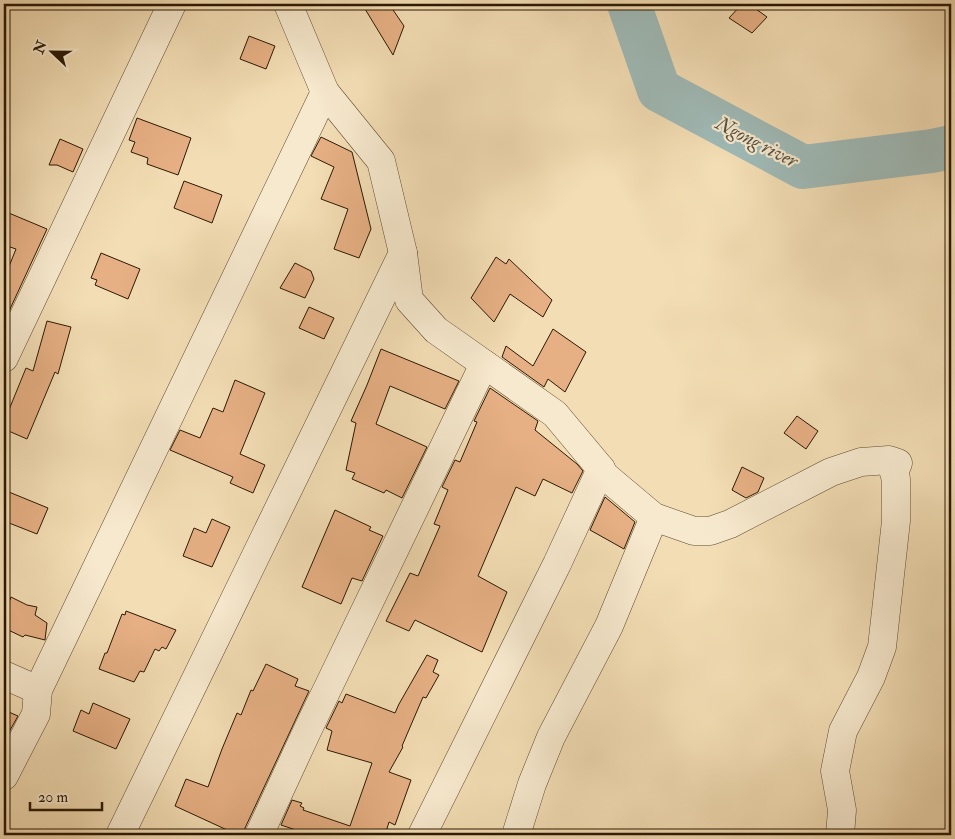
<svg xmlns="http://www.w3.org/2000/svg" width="955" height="839" font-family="'IM FELL Double Pica',serif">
<rect width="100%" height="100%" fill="#f3ddb4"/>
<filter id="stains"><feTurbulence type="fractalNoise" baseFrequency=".004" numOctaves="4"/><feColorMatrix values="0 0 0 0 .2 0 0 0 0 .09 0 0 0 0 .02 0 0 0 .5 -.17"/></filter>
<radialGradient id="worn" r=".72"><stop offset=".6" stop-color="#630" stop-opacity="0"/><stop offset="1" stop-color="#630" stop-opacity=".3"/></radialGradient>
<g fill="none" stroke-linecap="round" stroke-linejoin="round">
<path stroke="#9fbab7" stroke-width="44" d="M629 4 659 90 803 167 932 151 951 147"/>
</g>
<g fill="#e6b084" stroke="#2b1803">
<path d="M362 4H389L404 26 393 55Z"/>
<path d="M742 4H749L767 17 752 33 729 18Z"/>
<path d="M249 36 275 46 266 69 240 59Z"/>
<path d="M137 118 191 138 178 175 147 164 148 158 131 152 135 142 129 140Z"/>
<path d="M321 137 352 152 371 229 359 258 334 249 348 209 321 199 334 167 311 156Z"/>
<path d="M60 139 83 149 73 172 57 165H49Z"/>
<path d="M184 181 222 195 212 223 174 208Z"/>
<path d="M4 211 47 229 4 322V279L16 249 4 245Z"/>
<path d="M101 253 140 269 128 299 95 285 97 280 91 278Z"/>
<path d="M496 257 506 264 509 259 552 300 543 317 510 294 494 322 471 298Z"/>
<path d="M295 263 311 271 314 279 305 298 280 288Z"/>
<path d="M309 307 334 318 324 339 299 328Z"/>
<path d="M47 321 71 327 58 374 55 372 27 439 4 429V422L26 368 33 371Z"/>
<path d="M553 329 586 352 565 392 548 379 544 387 502 357 506 346 533 366Z"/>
<path d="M381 349 459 381 445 409 390 386 376 424 427 447 402 498 386 490 384 493 352 479 355 473 346 470 356 423 351 421 367 385Z"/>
<path d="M235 380 265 393 240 454 265 465 253 493 230 483 233 477 170 450 180 430 200 438 213 408 223 412Z"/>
<path d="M490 388 538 421 535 430 577 464 583 471 572 493 543 479 535 496 516 487 478 576 507 592 482 652 415 620 409 631 386 621 410 573 418 576 440 526 434 524 448 490 442 487 455 460 460 462 477 422 474 421Z"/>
<path d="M797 416 818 431 806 449 784 433Z"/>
<path d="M742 467 764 478 758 492 746 498 732 490Z"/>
<path d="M4 490 48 508 37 534 4 521Z"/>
<path d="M605 497 635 522 624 549 590 530Z"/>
<path d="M335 510 371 527 369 530 383 536 362 581 352 578 341 604 302 587Z"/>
<path d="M212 519 230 527 212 567 183 556 194 528 206 533Z"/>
<path d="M11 597 27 605 37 607 35 615 47 623 45 640 25 635 23 637 4 628V615Z"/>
<path d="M126 611 176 630 166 649 162 647 159 651 155 649 144 672 140 671 134 682 99 669 105 653H107L122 614 125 615Z"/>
<path d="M427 655 438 660 433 672 439 675 426 698 423 697 402 746 403 747 389 772 411 780 395 825 389 822 385 835H311L281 825 292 800 302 803 300 806 304 808 303 810 350 826 372 763 327 750 332 731 326 728 339 701 342 703 346 694 395 713 399 704Z"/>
<path d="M266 664 298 679 295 686 309 691 245 828 244 835H238L175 806 186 779 208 787 222 749 237 713 241 715 251 690 253 691Z"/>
<path d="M93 703 130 719 116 749 73 731 81 710 89 714Z"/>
<path d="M4 710 18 716 9 732 4 730Z"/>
</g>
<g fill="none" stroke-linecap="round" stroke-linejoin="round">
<defs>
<g id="street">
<path d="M288 4 325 92 381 161 403 253 409 300 436 330 555 414 601 469 604 475 654 517 694 531H710L730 524 831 472 861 462 889 460 898 463 894 473 896 479V521L882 647 871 677 843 731 835 771 842 810 840 835"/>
<path d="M4 358 172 4"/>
<path d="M4 675 38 690"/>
<path d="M4 776 36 714 38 690 325 92"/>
<path d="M120 835 403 253"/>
<path d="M259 835 309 727 484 364"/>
<path d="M422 835 557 564 601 469"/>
<path d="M516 835 532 784 551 737 609 626 654 517"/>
</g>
</defs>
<use href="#street" stroke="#5d492f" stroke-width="29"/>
<use href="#street" stroke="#f7e9ce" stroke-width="28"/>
</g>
<g text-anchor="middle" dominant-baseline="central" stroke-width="4.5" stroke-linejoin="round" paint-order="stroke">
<g font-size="20" font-style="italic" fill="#545142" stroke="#f7e9ce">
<text transform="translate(757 142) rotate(27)">Ngong river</text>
</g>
</g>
<rect width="955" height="839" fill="none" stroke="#f3ddb4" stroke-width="20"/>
<rect x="5" y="5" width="945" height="829" fill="none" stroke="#2b1803" stroke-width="2.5"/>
<rect x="10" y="10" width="935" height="819" fill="none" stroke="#2b1803"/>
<g transform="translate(52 52) rotate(292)" stroke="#f7e9ce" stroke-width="4" paint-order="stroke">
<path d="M0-4L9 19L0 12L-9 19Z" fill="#2b1803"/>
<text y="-8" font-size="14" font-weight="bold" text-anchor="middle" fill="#2b1803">N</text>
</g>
<path d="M30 802v8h72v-8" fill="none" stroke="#2b1803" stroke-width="2.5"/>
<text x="38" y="802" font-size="15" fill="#2b1803" stroke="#f7e9ce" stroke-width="4" paint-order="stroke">20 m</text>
<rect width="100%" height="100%" filter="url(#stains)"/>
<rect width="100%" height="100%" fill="url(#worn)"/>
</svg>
